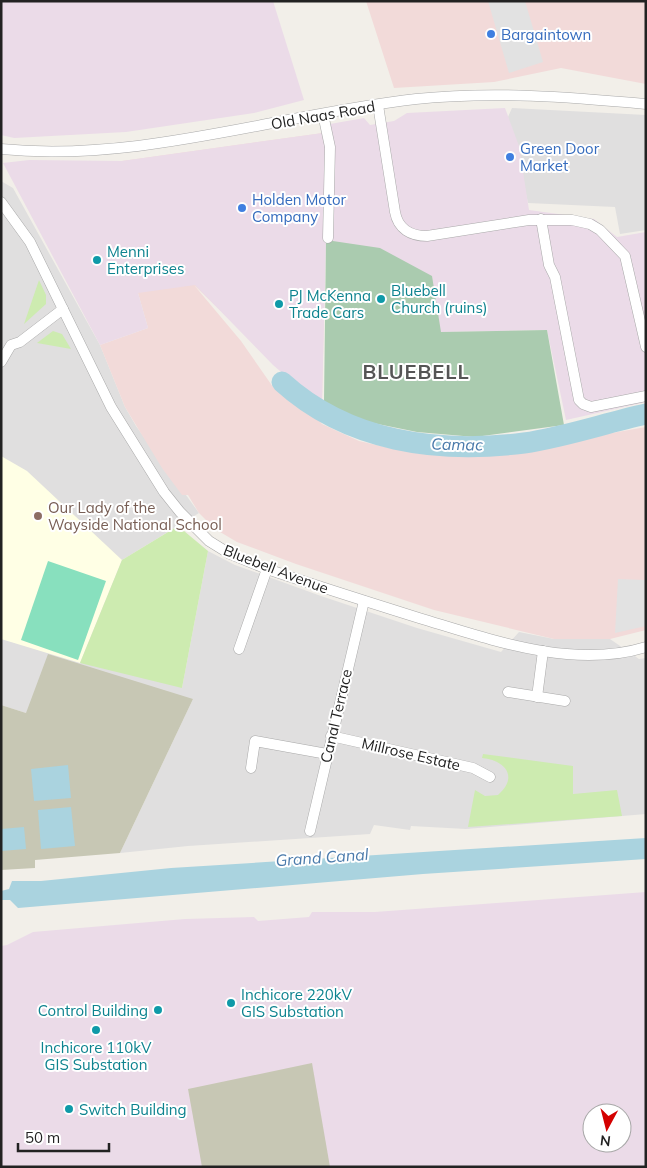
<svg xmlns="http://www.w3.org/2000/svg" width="647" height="1168" font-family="Mulish,sans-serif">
<rect width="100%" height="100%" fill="#f2efe9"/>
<g fill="#e0dfdf">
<path d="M512 108 646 115V230L620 234 615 207 528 203 508 117Z"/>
<path d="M1 181 13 188 86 320 100 345 125 407 136 426 199 513 122 560 182 688 208 551 235 565 321 596 417 628 501 652 519 632 554 639H610L639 659 646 658V814L466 829 411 826 410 830 374 825 370 834 188 846 120 853 193 699 26 713 1 705Z"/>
</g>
<g fill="#f2dad9">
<path d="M366 1H646V84L561 68 494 82 394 88Z"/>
<path d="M323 133 309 269 325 268 322 402 301 389 194 285 241 341 273 387 309 408 322 424 359 441 394 449 449 454 504 452 646 427V630L610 639H554L434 610 296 564 237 542 215 529 199 513 188 495H182L162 468 125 407 100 345 148 328 138 293 122 161Z"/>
</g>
<g fill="#ebdbe8" fill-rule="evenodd">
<path d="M1 1H273L304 100 254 113 126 132 14 138 1 135Z"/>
<path d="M505 108 519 146 529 210 594 219 617 237 646 232V402L566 420 547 330 441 332 326 241 322 402 301 389 273 365 195 285 138 293 148 328 100 345 3 163 29 160 122 161 323 133 330 124 364 118 370 125 394 121 407 113Z"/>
<path d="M646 892V1167H1V946L7 945 33 932 185 919 254 917 258 921 309 917 312 912H375ZM592 1113H622V1143H592Z"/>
</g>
<path fill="#ffffe5" d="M1 456 27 471 122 560 80 663 1 639Z"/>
<g fill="#c7c7b4">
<path d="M48 654 193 699 120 853 35 860V868L1 870V705L26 713Z"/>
<path d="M312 1063 330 1167H202L188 1089Z"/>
</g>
<g fill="#cdebb0">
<path d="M39 280 46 295V304L24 324Z"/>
<path d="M53 331 62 334 71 349 37 343Z"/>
<path d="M178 526 208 551 182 688 80 663 122 560Z"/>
<path d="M483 754 573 766V794L617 790 622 816 468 827 475 790 485 796 498 795C519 777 505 760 482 758Z"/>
</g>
<path fill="#aacbaf" d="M326 240 380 248 432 276 441 332 547 330 564 425 475 437 417 432 363 421 324 402Z"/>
<path fill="#88e0be" d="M48 561 106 581 78 660 21 640Z"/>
<g fill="#e2e2e2">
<path d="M488 1H525L543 62 509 73Z"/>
<path d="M618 579 646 580V626L615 633Z"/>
</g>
<g fill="#aad3df">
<path d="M68 765 71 798 34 801 31 769Z"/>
<path d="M71 807 75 846 41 849 38 810Z"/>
<path d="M24 827 26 849 1 851V829Z"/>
<path d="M646 838V859L423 874 18 908 10 900H1V891L9 889 12 881H41L171 868Z"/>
</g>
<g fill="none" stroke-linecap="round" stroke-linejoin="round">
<path stroke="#aad3df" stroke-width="21" d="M282 382C348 442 438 454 524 443 565 437 605 423 646 414"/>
<defs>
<g id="minor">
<path d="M378 105 395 212C398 229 411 236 427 236L529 220H572L590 224 600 230 625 256 646 347"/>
<path d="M323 114 330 147 328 238"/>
<path d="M1 149C140 163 280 114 416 99 493 91 569 97 646 104"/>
<path d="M1 202 30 242 111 407 164 492 180 512 209 541 230 554 267 569C317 586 368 602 419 618 489 639 572 670 646 647"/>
<path d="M541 219 549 265 555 277 579 400 583 404 591 407 646 396"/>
<path d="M1 362 11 345 20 342 63 309"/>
<path d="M239 649 267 569"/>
<path d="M508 692 565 701"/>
<path d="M537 697 543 651"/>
<path d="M331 736 473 768 490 777"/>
<path d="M251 768 255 741 327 754"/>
<path d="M310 831 364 601"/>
</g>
</defs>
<use href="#minor" stroke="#a9a9a9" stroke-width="11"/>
<use href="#minor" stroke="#fff" stroke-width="10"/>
</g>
<g fill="#3f7fe0" stroke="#fff" stroke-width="2">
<circle cx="491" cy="34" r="5"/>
<circle cx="510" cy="157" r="5"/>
<circle cx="242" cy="208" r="5"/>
</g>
<g fill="#0f9aa8" stroke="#fff" stroke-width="2">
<circle cx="97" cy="260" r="5"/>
<circle cx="381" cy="299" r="5"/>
<circle cx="279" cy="304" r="5"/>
<circle cx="231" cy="1003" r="5"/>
<circle cx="158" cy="1010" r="5"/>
<circle cx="96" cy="1030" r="5"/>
<circle cx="69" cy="1109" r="5"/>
</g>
<circle fill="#8d6e63" stroke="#fff" stroke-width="2" cx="38" cy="516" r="5"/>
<g text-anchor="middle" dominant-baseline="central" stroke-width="4" stroke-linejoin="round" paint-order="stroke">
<g font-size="15" fill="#366cbe" stroke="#fff" text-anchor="start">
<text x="501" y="34">Bargaintown</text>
<text x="520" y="148">Green Door<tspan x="520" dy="17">Market</tspan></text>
<text x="252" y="199">Holden Motor<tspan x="252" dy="17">Company</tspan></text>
</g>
<g font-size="15" fill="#222" stroke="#fff">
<text transform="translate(323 115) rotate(-10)">Old Naas Road</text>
<text transform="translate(276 569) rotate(21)">Bluebell Avenue</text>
<text transform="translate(336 716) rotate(-77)">Canal Terrace</text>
<text transform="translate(411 754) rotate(13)">Millrose Estate</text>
</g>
<g font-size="15" fill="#0d838f" stroke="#fff" text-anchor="start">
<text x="107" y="251">Menni<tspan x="107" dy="17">Enterprises</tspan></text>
<text x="391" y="290">Bluebell<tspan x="391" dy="17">Church (ruins)</tspan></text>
<text x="289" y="295">PJ McKenna<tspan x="289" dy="17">Trade Cars</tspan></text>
<text x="241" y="994">Inchicore 220kV<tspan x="241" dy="17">GIS Substation</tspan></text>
<text x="148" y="1010" text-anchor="end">Control Building</text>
<text x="96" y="1047" text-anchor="middle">Inchicore 110kV<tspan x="96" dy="17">GIS Substation</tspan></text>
<text x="79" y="1109">Switch Building</text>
</g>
<g font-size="15" fill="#785e54" stroke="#fff" text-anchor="start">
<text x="48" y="507">Our Lady of the<tspan x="48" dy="17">Wayside National School</tspan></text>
</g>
<g font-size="16" font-style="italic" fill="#4a7aab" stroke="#fff">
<text transform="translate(457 444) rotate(1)">Camac</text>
<text transform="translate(322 857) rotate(-4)">Grand Canal</text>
</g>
<g font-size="20" font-weight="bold" letter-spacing="1" fill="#555" stroke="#fff">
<text x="416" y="371">BLUEBELL</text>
</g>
</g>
<rect width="647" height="1168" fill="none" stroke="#222222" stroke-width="5"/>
<g transform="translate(607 1128) rotate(187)"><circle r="24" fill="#ffffff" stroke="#a7a7a7"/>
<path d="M0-4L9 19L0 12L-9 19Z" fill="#d40000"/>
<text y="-8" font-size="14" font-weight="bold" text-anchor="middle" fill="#222222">N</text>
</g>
<path d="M18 1143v8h91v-8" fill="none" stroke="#222222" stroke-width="2.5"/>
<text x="25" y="1143" font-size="15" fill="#222222" stroke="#ffffff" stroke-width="4" paint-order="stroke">50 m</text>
</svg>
